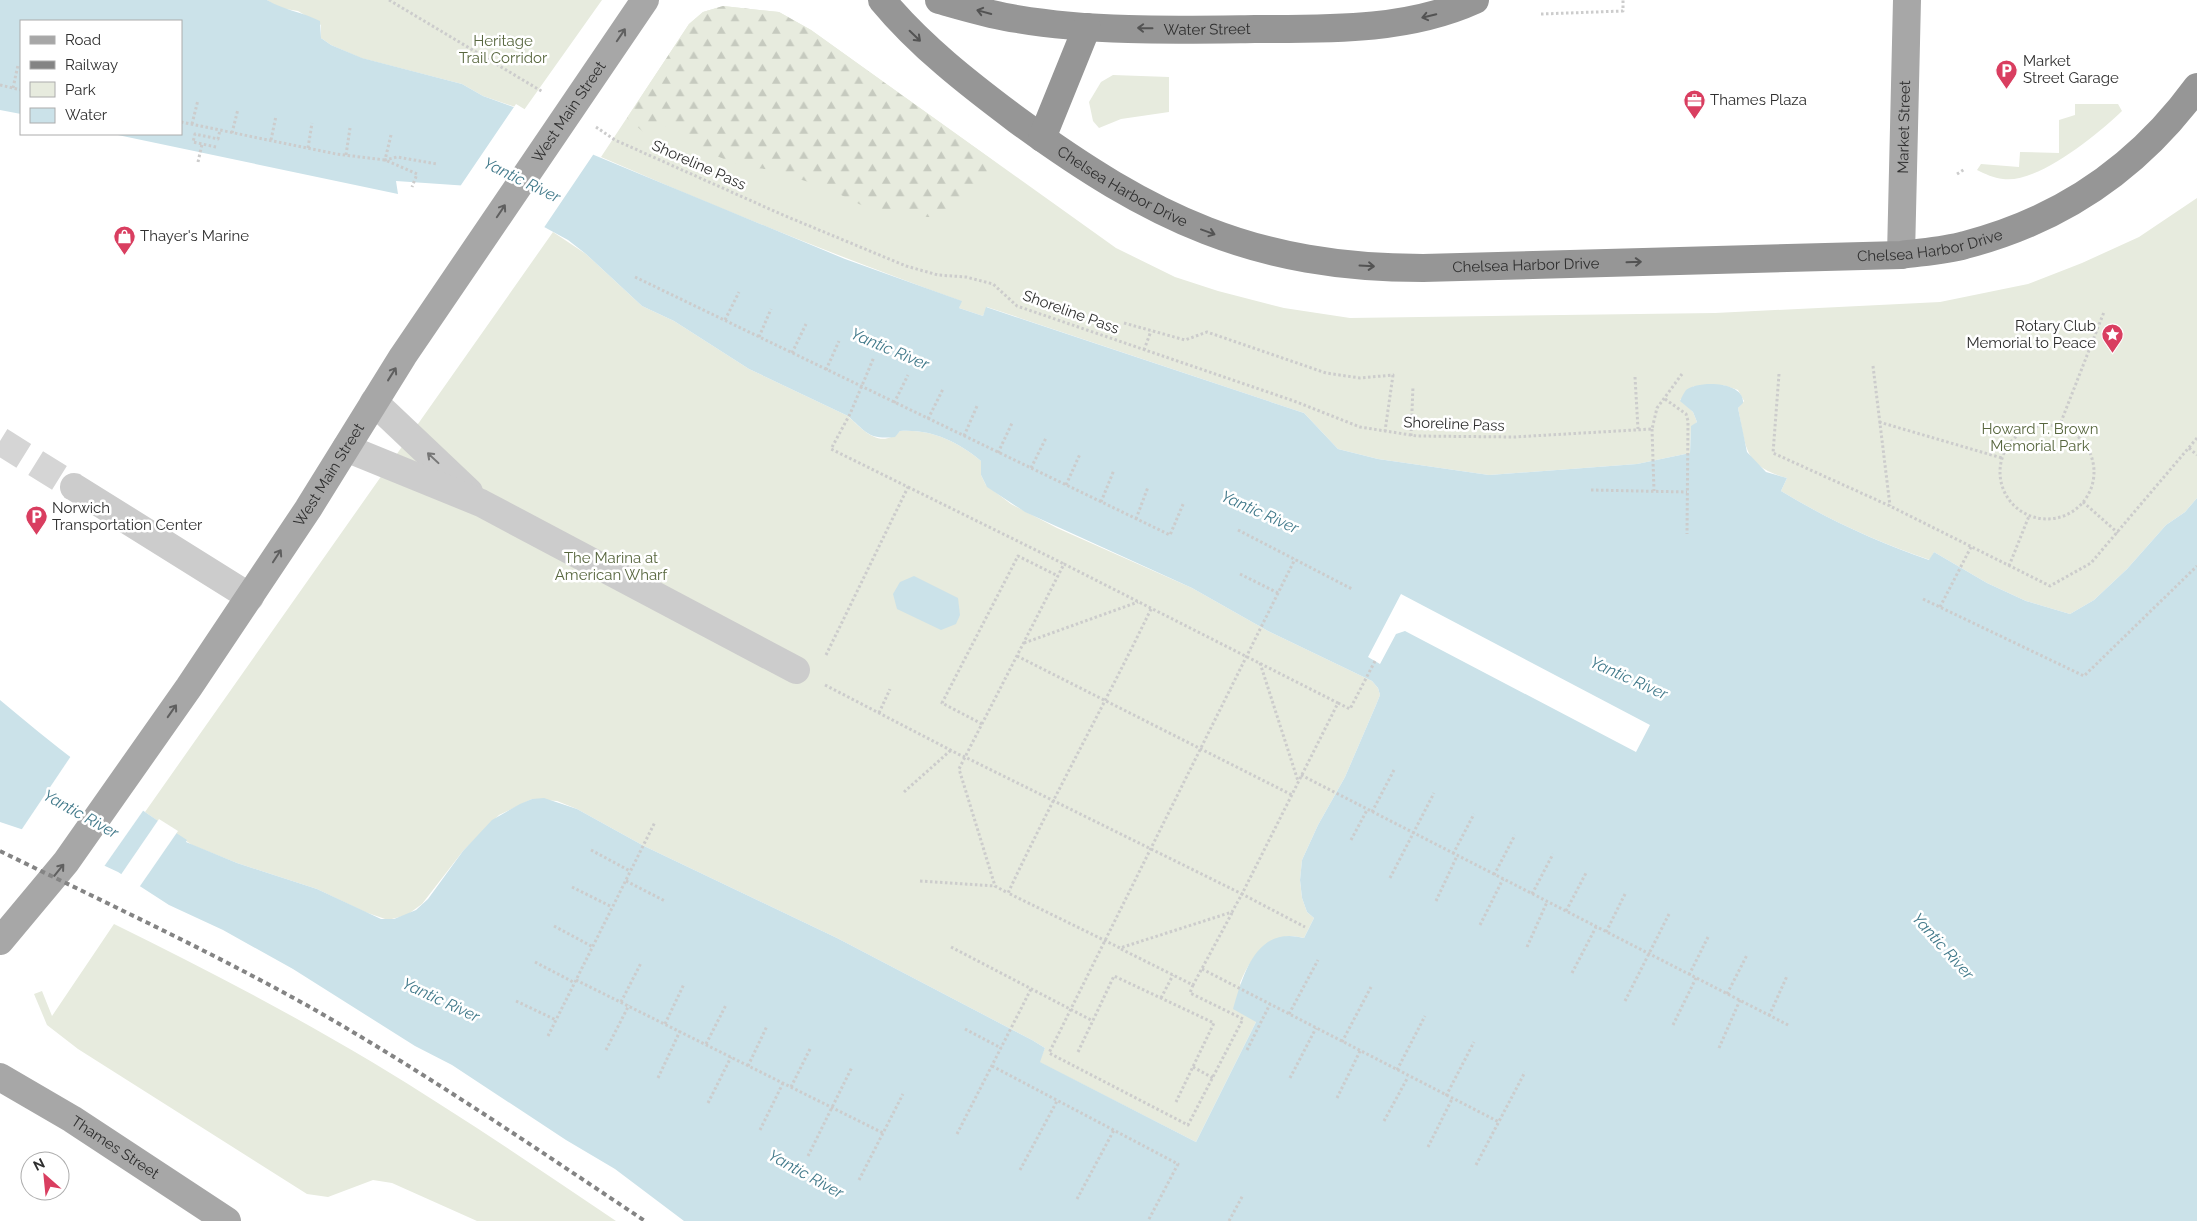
<svg xmlns="http://www.w3.org/2000/svg" width="2197" height="1221" font-family="Raleway,sans-serif">
<defs>
<pattern id="forest-firs" width="22" height="20" patternUnits="userSpaceOnUse" patternTransform="scale(1.25)"><rect width="22" height="20" fill="#e7ebde"/><path d="M5 1l3.5 6h-7zM16 11l3.5 6h-7z" fill="#c6cabf"/></pattern>
</defs>
<rect width="100%" height="100%" fill="#fff"/>
<g fill="#e7ebde">
<path d="M267 0H602L524 110 483 96 462 84 361 58 331 45 321 38V25L298 11 279 8Z"/>
<path d="M723 6 779 12 811 30 1116 248 1175 277 1218 291 1284 308 1350 318 1715 313 1940 302 2028 284 2082 263 2139 237 2197 198V498L2185 512 2166 525 2127 569 2094 600 2070 614 2026 601 1987 583 1934 552 1930 560C1877 542 1829 520 1781 491L1787 478C1743 466 1746 447 1738 408L1744 401 1738 390 1723 385 1694 386 1680 400 1693 412 1697 422 1691 427 1690 453 1637 464 1489 475 1378 459 1338 449 1304 413 987 307 983 316 959 308 961 301C839 257 720 209 601 157L689 24 703 12Z"/>
<path d="M1113 75 1169 77V112L1121 119 1099 128 1093 121 1089 102 1101 82Z"/>
<path d="M2075 104H2118L2122 111C2098 134 2038 184 2003 179 1994 178 1985 174 1977 170L1981 164 2019 167 2020 152 2059 153V120L2075 115Z"/>
<path d="M553 232 586 254 642 306 674 321 749 369 848 416C863 430 880 450 900 431 931 429 957 441 981 461V475L986 485 1011 504 1057 528 1192 588 1268 631 1372 681 1378 688 1380 695 1376 705 1345 777 1318 825 1302 860 1300 880 1302 898 1307 912 1314 918 1304 938C1271 929 1251 956 1240 983L1256 1022 1196 1142 1039 1062 1045 1048 1032 1040 837 938 644 846 577 809 557 801 532 799 499 815 463 851 422 904 407 915 388 920 365 912 317 889 237 863 192 845 145 812Z"/>
<path d="M114 924C202 967 288 1012 372 1062 455 1112 536 1167 616 1221H477L392 1183 373 1180 328 1197 307 1194 78 1049 47 1025 34 994 42 991 52 1016Z"/>
</g>
<path fill="url(#forest-firs)" d="M723 6 779 12 811 30 995 162 953 212 942 217H927L861 205 825 187 789 176 777 170 743 167 688 144V124L671 123 649 137 627 118 689 24 703 12Z"/>
<g fill="#cbe2e9">
<path d="M0 0H267C284 10 302 12 320 21L321 38 331 45 362 58 462 84 483 96 527 112 594 155 845 259 962 301 959 308 983 316 986 307 1304 413 1338 449 1378 459 1489 475 1637 464 1690 453 1691 426 1697 422 1693 412 1680 401C1681 398 1684 393 1686 390 1698 380 1745 381 1743 403L1738 408 1747 452 1766 472 1787 478 1781 491C1829 520 1877 542 1929 560L1934 552 1987 583 2026 601 2070 614 2094 600 2127 569 2166 525 2185 512 2197 498V1221H684L615 1169 566 1140 452 1065 415 1046 293 969 223 930 169 905 118 872 36 834 0 822V700C58 749 123 799 187 840L186 842 237 863 317 889 381 919H394L416 910 428 899 463 851 492 820 520 804 532 799 544 798 577 809 644 846 837 938 1032 1040 1045 1048 1040 1062 1196 1142 1256 1022 1233 1009C1243 975 1256 925 1304 938L1314 918 1307 912 1302 898 1300 880 1302 860 1318 825 1345 777 1376 705 1380 695 1378 688 1372 681 1268 631 1192 588 1025 512 987 487 981 475V461C957 441 931 429 900 431L895 437C869 440 866 432 848 416L749 369 674 321 642 306 586 254 568 240 469 186 396 181 398 194 113 134H181V21H21V114L0 110Z"/>
<path d="M914 576 958 598 960 615 956 624 941 630 897 609 893 594 900 582Z"/>
</g>
<g fill="#fff">
<path d="M516 104 595 152 543 229 469 189 459 188Z"/>
<path d="M1401 594 1650 725 1636 752 1405 631 1396 634 1380 664 1368 657Z"/>
<path d="M73 753 145 808 103 868 20 832Z"/>
<path d="M159 819 178 831 138 889 120 876Z"/>
</g>
<g fill="none" stroke-linecap="round" stroke-linejoin="round">
<path stroke="#d5d5d5" stroke-width="28" stroke-dasharray="28 14" stroke-linecap="butt" d="M0 441 74 487"/>
<g stroke="#ccc" stroke-width="3" stroke-dasharray="2.5 2.5" stroke-linecap="butt">
<path d="M389 0 543 92"/>
<path d="M1541 14 1623 11V0"/>
<path d="M0 85 21 90"/>
<path d="M13 88 18 65"/>
<path d="M181 122 336 154 385 160 417 174 412 187"/>
<path d="M192 124 198 100"/>
<path d="M596 127 615 140 783 215 906 266 938 275 966 277 993 284 1017 306 1294 401 1360 427 1417 436 1514 437 1652 429 1657 408 1682 374"/>
<path d="M232 133 238 109"/>
<path d="M391 135 385 160 397 157 437 164"/>
<path d="M271 140 276 116"/>
<path d="M216 147 193 142 195 134 218 139 220 130"/>
<path d="M308 148 312 123"/>
<path d="M346 155 350 128"/>
<path d="M198 162 202 144"/>
<path d="M1957 174 1965 169"/>
<path d="M635 277 1170 535 1184 502"/>
<path d="M725 320 739 292"/>
<path d="M1124 323 1185 340 1207 332 1326 373 1360 378 1393 375 1385 431"/>
<path d="M759 337 771 309"/>
<path d="M1144 350 1151 331"/>
<path d="M792 353 806 324"/>
<path d="M1873 366 1890 506"/>
<path d="M826 370 839 341"/>
<path d="M1779 374 1773 453 1890 506 2050 586 2091 563 2197 438"/>
<path d="M1635 377 1638 429"/>
<path d="M1665 399 1686 414 1688 421 1687 534"/>
<path d="M894 403 908 375"/>
<path d="M928 419 943 389"/>
<path d="M1879 422 2002 458"/>
<circle cx="2047" cy="472" r="47"/>
<path d="M2059 427 2104 312"/>
<path d="M1652 429 1654 491"/>
<path d="M964 436 977 406"/>
<path d="M1411 436 1413 386"/>
<path d="M2189 448 2197 455"/>
<path d="M998 453 1012 423"/>
<path d="M1031 468 1046 438"/>
<path d="M1066 485 1080 454"/>
<path d="M908 487 1064 564"/>
<path d="M1591 490 1687 492"/>
<path d="M1101 502 1114 470"/>
<path d="M2083 502 2118 533"/>
<path d="M1136 519 1148 487"/>
<path d="M1238 530 1352 589"/>
<path d="M2009 566 2029 516"/>
<path d="M1240 574 1278 593"/>
<path d="M1923 599 2084 676 2197 566"/>
<path d="M1940 607 1971 547"/>
<path d="M1151 609C1105 704 1053 797 1008 893L1120 948 1232 912 1242 894 1305 927"/>
<path d="M1024 643 1138 602"/>
<path d="M826 655 908 487 831 449 850 414 874 357"/>
<path d="M1017 656 1292 795"/>
<path d="M1260 663 1298 781"/>
<path d="M825 685 960 755 965 757 1242 894 1338 703 1064 564 965 757 959 769 995 886 1008 893"/>
<path d="M1338 703 1350 709 1375 661"/>
<path d="M879 713 890 689"/>
<path d="M982 724 942 703 1018 556 1058 576"/>
<path d="M1301 775 1790 1026"/>
<path d="M904 792 951 750"/>
<path d="M1372 812 1394 770"/>
<path d="M1351 840 1367 810"/>
<path d="M591 850 630 871"/>
<path d="M1453 854 1474 814"/>
<path d="M1494 875 1515 835"/>
<path d="M1390 878 1434 793"/>
<path d="M626 881 665 901"/>
<path d="M920 881 995 886"/>
<path d="M572 887 612 907"/>
<path d="M1532 894 1553 854"/>
<path d="M1436 901 1457 856"/>
<path d="M1566 911 1586 873"/>
<path d="M1480 925 1503 879"/>
<path d="M554 926 593 947"/>
<path d="M1606 932 1626 892"/>
<path d="M951 947 1093 1021"/>
<path d="M1527 947 1547 902"/>
<path d="M1121 949 1193 985 1232 913"/>
<path d="M535 962 575 983"/>
<path d="M1202 969 1499 1122"/>
<path d="M1572 973 1596 927"/>
<path d="M1689 975 1709 935"/>
<path d="M576 980 883 1133"/>
<path d="M1193 985 1190 993 1243 1019 1188 1125 1049 1053 1295 559"/>
<path d="M1727 994 1747 955"/>
<path d="M1161 998 1173 975"/>
<path d="M516 1001 556 1020"/>
<path d="M1625 1001 1669 914"/>
<path d="M621 1002 641 963"/>
<path d="M1289 1014 1318 960"/>
<path d="M1769 1016 1787 976"/>
<path d="M665 1024 684 984"/>
<path d="M1673 1025 1696 978"/>
<path d="M965 1029 1001 1048"/>
<path d="M548 1036 655 822"/>
<path d="M1342 1042 1371 987"/>
<path d="M706 1044 726 1005"/>
<path d="M1719 1048 1740 1000"/>
<path d="M606 1050 629 1005"/>
<path d="M1247 1050 1270 1004"/>
<path d="M1078 1052 1114 976 1214 1023 1176 1102"/>
<path d="M748 1066 767 1026"/>
<path d="M992 1066 1178 1164 1148 1221"/>
<path d="M1193 1067 1213 1078"/>
<path d="M1397 1070 1425 1016"/>
<path d="M658 1078 680 1031"/>
<path d="M1290 1078 1316 1028"/>
<path d="M791 1087 811 1047"/>
<path d="M1446 1096 1474 1042"/>
<path d="M1337 1098 1360 1051"/>
<path d="M708 1103 731 1057"/>
<path d="M1384 1121 1408 1077"/>
<path d="M760 1130 783 1083"/>
<path d="M957 1134 1031 989"/>
<path d="M1428 1147 1452 1099"/>
<path d="M808 1156 852 1067"/>
<path d="M1476 1165 1525 1072"/>
<path d="M1020 1170 1057 1101"/>
<path d="M859 1180 903 1094"/>
<path d="M1077 1199 1114 1130"/>
<path d="M1229 1221 1243 1195"/>
</g>
<g stroke="#ccc" stroke-width="28">
<path d="M374 402 469 492"/>
<path d="M346 448 481 503 796 670"/>
<path d="M74 487 250 597"/>
</g>
<g stroke="#a7a7a7" stroke-width="28">
<path id="s1" d="M1901 255 1907 0"/>
<path id="s2" d="M0 941 66 862 189 687 308 509 403 356 645 0"/>
<path id="s3" d="M0 1077 72 1119 227 1221"/>
</g>
<g stroke="#969696" stroke-width="28">
<path id="s4" d="M882 0C920 46 969 84 1017 120 1151 218 1254 268 1423 268L1901 255C1922 252 1944 251 1965 245 2062 220 2138 168 2197 87"/>
<path id="s5" d="M939 0C965 7 990 15 1017 19 1095 32 1176 30 1255 29 1328 29 1407 31 1475 0"/>
<path d="M1042 138 1087 27"/>
</g>
<path stroke="#848484" stroke-width="4" stroke-dasharray="5 4" stroke-linecap="butt" d="M0 851C106 903 214 953 317 1011 430 1076 537 1149 645 1221"/>
</g>
<defs><path id="oneway-shaft" d="M-6 0H5M1.5-3L5.5 0L1.5 3" fill="none" stroke-width="1.6" stroke-linecap="round" stroke-linejoin="round" transform="scale(1.25)"/></defs>
<g stroke="#535353">
<use href="#oneway-shaft" transform="translate(984 12) rotate(-165)"/>
<use href="#oneway-shaft" transform="translate(1429 16) rotate(166)"/>
<use href="#oneway-shaft" transform="translate(1145 28) rotate(-179)"/>
<use href="#oneway-shaft" transform="translate(915 36) rotate(44)"/>
<use href="#oneway-shaft" transform="translate(1208 232) rotate(20)"/>
<use href="#oneway-shaft" transform="translate(1634 262) rotate(-2)"/>
<use href="#oneway-shaft" transform="translate(1367 266) rotate(3)"/>
</g>
<g stroke="#5f5f5f">
<use href="#oneway-shaft" transform="translate(621 35) rotate(-56)"/>
<use href="#oneway-shaft" transform="translate(501 211) rotate(-56)"/>
<use href="#oneway-shaft" transform="translate(392 374) rotate(-58)"/>
<use href="#oneway-shaft" transform="translate(277 556) rotate(-57)"/>
<use href="#oneway-shaft" transform="translate(172 711) rotate(-55)"/>
<use href="#oneway-shaft" transform="translate(59 870) rotate(-51)"/>
</g>
<use stroke="#767676" href="#oneway-shaft" transform="translate(433 458) rotate(-137)"/>
<defs>
<symbol id="parking-pin" viewBox="-11 -11 22 30"><path d="M0 17L-7.5 6A9.5 9.5 0 1 1 7.5 6Z" fill="#d93e60" stroke="#fff"/><path d="M-3.5-5.5H1a3.5 3.5 0 0 1 0 7H-1V5.5H-3.5ZM-1-3.4V-.6H.8a1.4 1.4 0 0 0 0-2.8Z" fill="#fff"/></symbol>
<symbol id="office-pin" viewBox="-11 -11 22 30"><path d="M0 17L-7.5 6A9.5 9.5 0 1 1 7.5 6Z" fill="#d93e60" stroke="#fff"/><path d="M-6-3h4V-5.5h4V-3h4V5H-6ZM-1-4.5V-3h2v-1.5ZM-6 0V1H6V0Z" fill="#fff"/></symbol>
<symbol id="shop-pin" viewBox="-11 -11 22 30"><path d="M0 17L-7.5 6A9.5 9.5 0 1 1 7.5 6Z" fill="#d93e60" stroke="#fff"/><path d="M-5-2.5h2.3a2.7 3.5 0 0 1 5.4 0H5L5.5 6h-11ZM-1.5-2.5h3a1.5 2.3 0 0 0-3 0Z" fill="#fff"/></symbol>
<symbol id="sight-pin" viewBox="-11 -11 22 30"><path d="M0 17L-7.5 6A9.5 9.5 0 1 1 7.5 6Z" fill="#d93e60" stroke="#fff"/><path d="M0-6L1.8-2.2L6-1.7L2.9 1.2L3.7 5.4L0 3.3L-3.7 5.4L-2.9 1.2L-6-1.7L-1.8-2.2Z" fill="#fff"/></symbol>
</defs>
<g fill-rule="evenodd">
<use href="#parking-pin" x="1994" y="58" width="25" height="34"/>
<use href="#office-pin" x="1682" y="88" width="25" height="34"/>
<use href="#shop-pin" x="112" y="224" width="25" height="34"/>
<use href="#sight-pin" x="2100" y="322" width="25" height="34"/>
<use href="#parking-pin" x="24" y="504" width="25" height="34"/>
</g>
<g text-anchor="middle" dominant-baseline="central" stroke-width="5" stroke-linejoin="round" paint-order="stroke">
<g font-size="15" fill="#2f2f2f" stroke="#fff">
<text stroke="none"><textPath href="#s5" startOffset="271">Water Street</textPath></text>
<text stroke="none"><textPath href="#s2" startOffset="1006">West Main Street</textPath></text>
<text stroke="none"><textPath href="#s1" startOffset="128">Market Street</textPath></text>
<text transform="translate(699 165) rotate(24)">Shoreline Pass</text>
<text stroke="none"><textPath href="#s4" startOffset="306">Chelsea Harbor Drive</textPath></text>
<text stroke="none"><textPath href="#s4" startOffset="1130">Chelsea Harbor Drive</textPath></text>
<text stroke="none"><textPath href="#s4" startOffset="725">Chelsea Harbor Drive</textPath></text>
<text transform="translate(1071 312) rotate(20)">Shoreline Pass</text>
<text transform="translate(1454 424) rotate(2)">Shoreline Pass</text>
<text stroke="none"><textPath href="#s2" startOffset="571">West Main Street</textPath></text>
<text stroke="none"><textPath href="#s3" startOffset="135">Thames Street</textPath></text>
</g>
<g font-size="15" fill="#58673f" stroke="#fff">
<text x="503" y="41">Heritage<tspan x="503" dy="17">Trail Corridor</tspan></text>
<text x="2040" y="429">Howard T. Brown<tspan x="2040" dy="17">Memorial Park</tspan></text>
<text x="611" y="558">The Marina at<tspan x="611" dy="17">American Wharf</tspan></text>
</g>
<g font-size="15" fill="#2f2f2f" stroke="#fff" text-anchor="start">
<text x="2023" y="61">Market<tspan x="2023" dy="17">Street Garage</tspan></text>
<text x="1710" y="100">Thames Plaza</text>
<text x="140" y="236">Thayer's Marine</text>
<text x="2096" y="326" text-anchor="end">Rotary Club<tspan x="2096" dy="17">Memorial to Peace</tspan></text>
<text x="52" y="508">Norwich<tspan x="52" dy="17">Transportation Center</tspan></text>
</g>
<g font-size="16" font-style="italic" fill="#427a8b" stroke="#fff">
<text transform="translate(522 180) rotate(26)">Yantic River</text>
<text transform="translate(890 349) rotate(23)">Yantic River</text>
<text transform="translate(1260 512) rotate(24)">Yantic River</text>
<text transform="translate(1629 678) rotate(24)">Yantic River</text>
<text transform="translate(81 814) rotate(29)">Yantic River</text>
<text transform="translate(1943 946) rotate(48)">Yantic River</text>
<text transform="translate(441 1000) rotate(25)">Yantic River</text>
<text transform="translate(806 1174) rotate(29)">Yantic River</text>
</g>
</g>
<rect x="20" y="20" width="162" height="115" fill="#ffffff" stroke="#acacac"/>
<rect x="30" y="36" width="25" height="8" fill="#a7a7a7" stroke="#acacac"/>
<text x="65" y="45" font-size="15" fill="#2f2f2f">Road</text>
<rect x="30" y="61" width="25" height="8" fill="#848484" stroke="#acacac"/>
<text x="65" y="70" font-size="15" fill="#2f2f2f">Railway</text>
<rect x="30" y="82" width="25" height="15" fill="#e7ebde" stroke="#acacac"/>
<text x="65" y="95" font-size="15" fill="#2f2f2f">Park</text>
<rect x="30" y="108" width="25" height="15" fill="#cbe2e9" stroke="#acacac"/>
<text x="65" y="120" font-size="15" fill="#2f2f2f">Water</text>
<g transform="translate(45 1176) rotate(333)"><circle r="24" fill="#ffffff" stroke="#acacac"/>
<path d="M0-4L9 19L0 12L-9 19Z" fill="#d93e60"/>
<text y="-8" font-size="14" font-weight="bold" text-anchor="middle" fill="#2f2f2f">N</text>
</g>
</svg>
